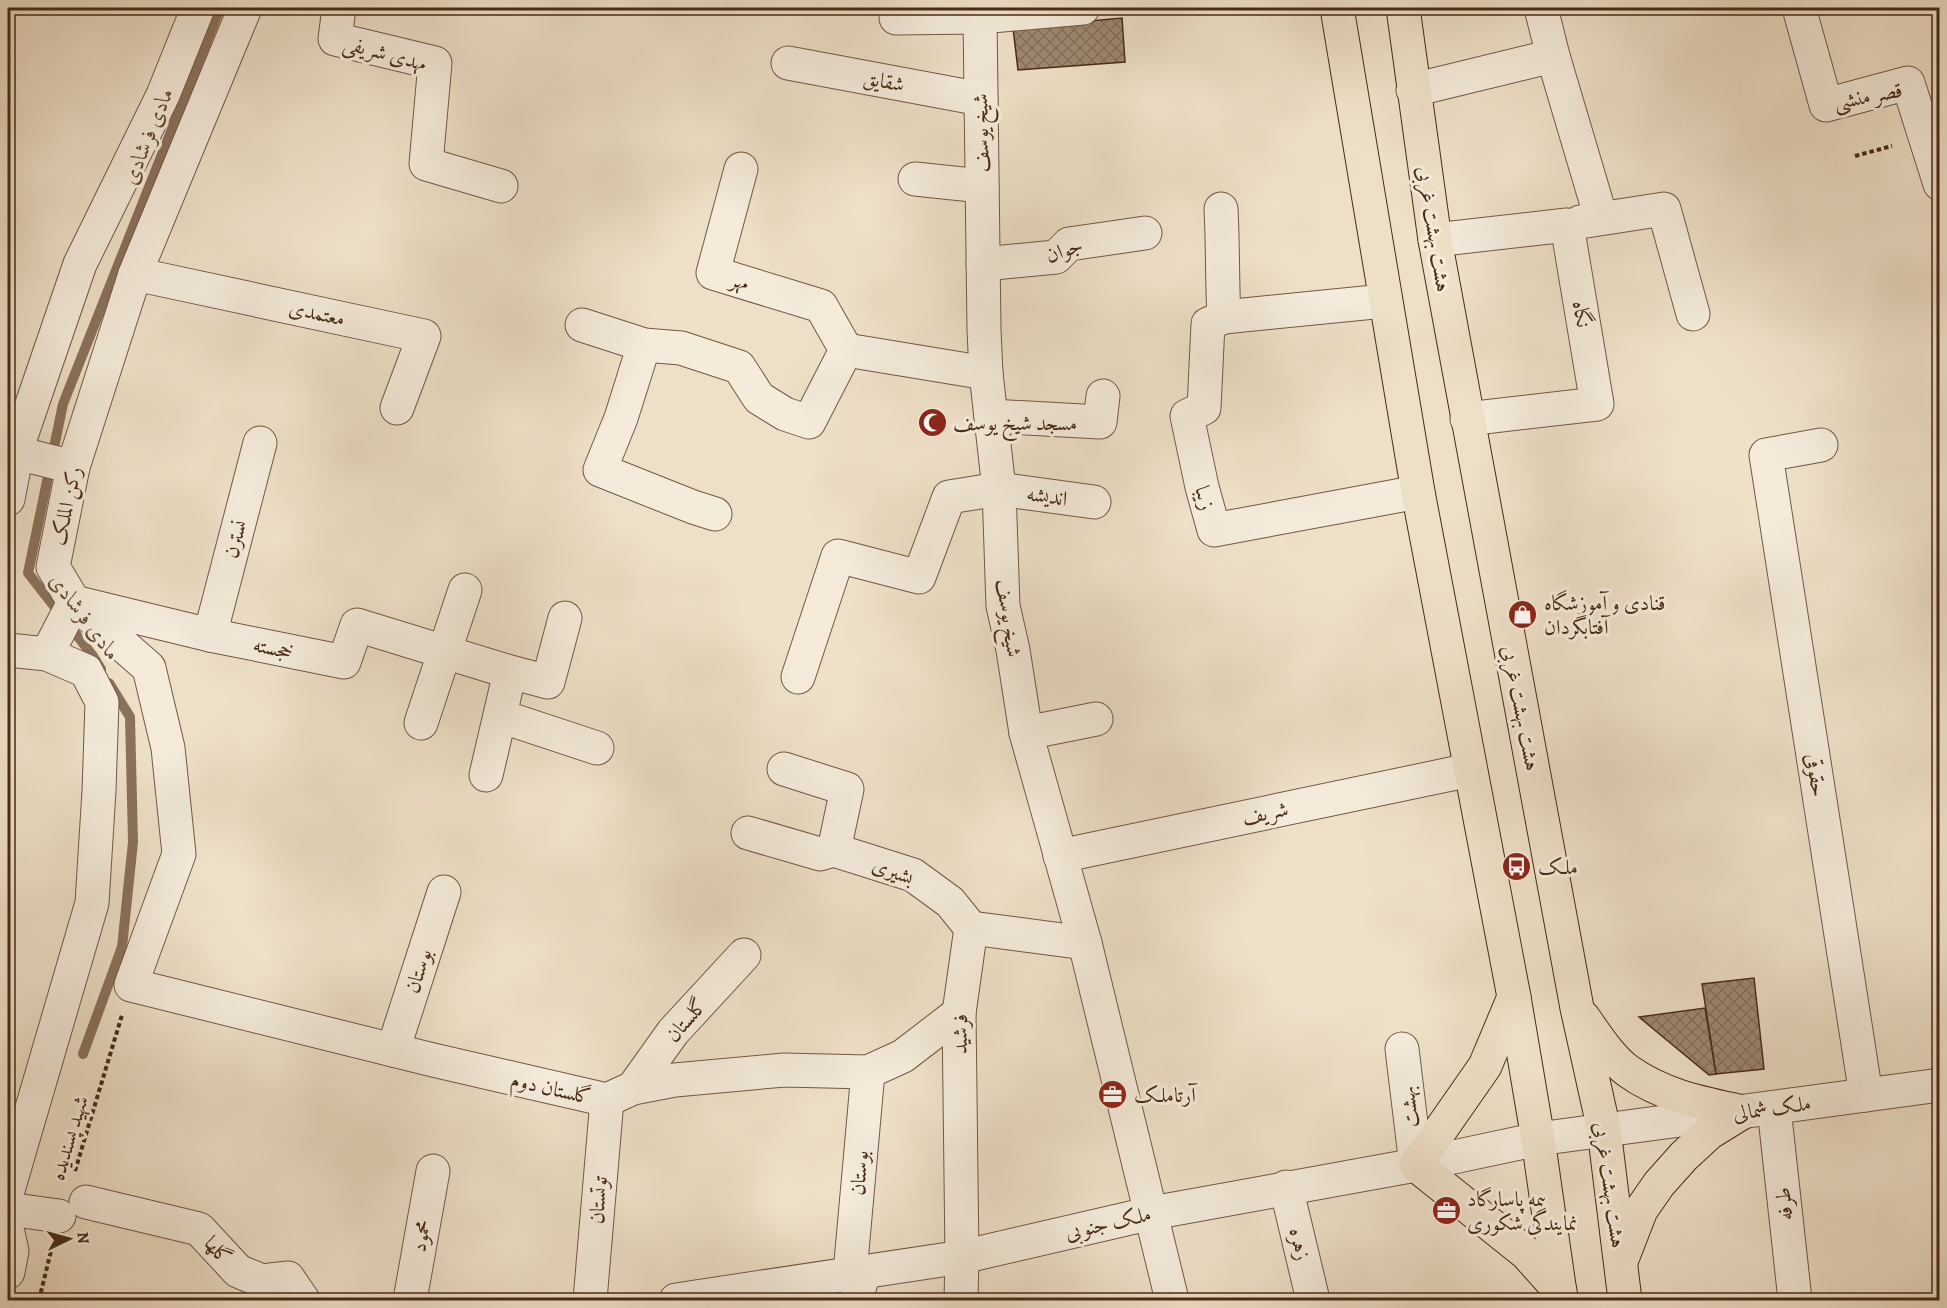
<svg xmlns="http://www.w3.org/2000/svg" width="1947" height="1308" font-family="Alegreya,Amiri,serif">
<defs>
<pattern id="building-cross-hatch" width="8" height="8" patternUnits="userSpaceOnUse" patternTransform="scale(1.5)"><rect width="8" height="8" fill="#9e8972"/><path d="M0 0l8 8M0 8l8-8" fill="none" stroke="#83705c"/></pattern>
</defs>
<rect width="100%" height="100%" fill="#eee0c8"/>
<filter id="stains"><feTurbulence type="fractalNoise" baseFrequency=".00333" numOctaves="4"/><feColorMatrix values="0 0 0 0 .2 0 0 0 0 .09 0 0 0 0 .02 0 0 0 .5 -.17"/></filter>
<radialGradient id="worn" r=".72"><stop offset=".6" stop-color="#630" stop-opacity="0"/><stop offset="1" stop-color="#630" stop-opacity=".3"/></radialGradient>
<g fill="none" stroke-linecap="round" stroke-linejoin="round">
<g stroke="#8a725c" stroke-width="10">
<path d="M101 669 93 656 28 573 63 404 220 8"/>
<path d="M83 1054 122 947 133 842 130 717 109 683"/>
</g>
</g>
<g fill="url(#building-cross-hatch)" stroke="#482b15" stroke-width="1.5">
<path d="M1122 18 1125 62 1018 70 1013 28Z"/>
<path d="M1754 978 1764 1069 1716 1074 1702 984Z"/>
<path d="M1705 1008 1716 1074 1709 1075 1639 1017Z"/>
</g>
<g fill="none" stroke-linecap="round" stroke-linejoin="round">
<defs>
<g id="minor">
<path d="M245 8 135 274 73 467 53 567 74 602 149 668 168 748 179 854 131 985 433 1060 607 1100 633 1088 675 1080 784 1070 868 1072 903 1056 959 1013"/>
<path d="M339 8 335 39 435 63 426 164 501 186"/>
<path d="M983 8 980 17 984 330 986 373 999 489 1003 606 1013 650 1026 733 1085 943 1172 1300"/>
<path d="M1541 8 1553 56 1601 218"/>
<path d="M1799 8 1826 105 1908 83 1940 184"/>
<path d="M896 18 980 17 1083 8"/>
<path d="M788 63 981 99"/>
<path d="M1413 90 1553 56"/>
<path d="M741 169 713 273 821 306 846 350"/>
<path d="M915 179 982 186"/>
<path d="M1221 209C1223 245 1222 281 1224 317L1208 324 1204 408 1187 416 1202 487 1214 530 1418 492"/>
<path d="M1580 222 1664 209 1693 314"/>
<path d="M1435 240 1567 225 1597 404 1467 419"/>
<path d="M983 264 1056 257 1069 244 1145 233"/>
<path d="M135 274 424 336 397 408"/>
<path d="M1224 317 1384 301"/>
<path d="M582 325 644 345 681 348 739 367 759 398 785 414 809 422 846 350 986 373"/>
<path d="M644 345 621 418 600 470 693 507 715 514"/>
<path d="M991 416 1100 422 1103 396"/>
<path d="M1821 445 1766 455 1866 1095"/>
<path d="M17 453 73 467"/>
<path d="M8 499 19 442 80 264 163 95 198 8"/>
<path d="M210 635 260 443"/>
<path d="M8 650 47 654 86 671 102 702 99 791 92 903 8 1190"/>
<path d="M47 654 74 602 210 635 344 662 357 625 510 672 548 682 565 618"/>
<path d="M798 677 838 556 919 577 949 497 999 489 1094 502"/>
<path d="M500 716 597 748"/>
<path d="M421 723 465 590"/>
<path d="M1026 733 1096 719"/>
<path d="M784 769 847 789 834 850"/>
<path d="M486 775 510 672"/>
<path d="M748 833 820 854 834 850 913 875 950 902 971 928"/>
<path d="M1060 856 1470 770"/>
<path d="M971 928 1085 943"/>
<path d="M1402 1049 1416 1165"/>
<path d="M393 1050 444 892"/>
<path d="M633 1088 673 1032 744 955"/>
<path d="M1774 1108 1795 1300"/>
<path d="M1286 1187 1313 1300"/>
<path d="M86 1202 199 1229 238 1271 262 1281 288 1278 303 1300"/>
<path d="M8 1209 59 1216"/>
<path d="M8 1233 12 1251 8 1272"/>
<path d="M850 1273 868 1072"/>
<path d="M410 1300 433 1171"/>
<path d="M590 1300 607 1100"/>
<path d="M676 1300 962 1257 1152 1213 1416 1165 1538 1139 1940 1085"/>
<path d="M856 1300 864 1271"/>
<path d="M961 1300 962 1257 959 1013 971 928"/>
</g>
<g id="major">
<path d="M1337 8 1418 492 1514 997 1538 1139 1561 1300"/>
<path d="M1403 8 1435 240 1577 1008 1604 1130 1625 1300"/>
<path d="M1514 997 1485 1066 1416 1165 1526 1253 1560 1291"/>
<path d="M1583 1017C1596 1035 1610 1058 1628 1071 1663 1096 1702 1103 1743 1112"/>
<path d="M1622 1259 1641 1210 1659 1184 1684 1156 1709 1133 1743 1112"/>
</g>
</defs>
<use href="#minor" stroke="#725842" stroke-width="35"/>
<use href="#major" stroke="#482b15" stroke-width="35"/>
<g stroke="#482b15" stroke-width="4" stroke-dasharray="4.5 3" stroke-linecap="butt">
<path d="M1855 156 1892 146"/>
<path d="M75 1171 122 1015"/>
<path d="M39 1300 52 1247"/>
</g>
<use href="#minor" stroke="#f4ebdb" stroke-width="33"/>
<use href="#major" stroke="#eee0c8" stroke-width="33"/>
</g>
<defs>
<symbol id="mosque-disc" viewBox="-11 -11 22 22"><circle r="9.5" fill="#8f2418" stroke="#f4ebdb"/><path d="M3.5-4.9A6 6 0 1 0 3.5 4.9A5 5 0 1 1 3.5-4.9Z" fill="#fff"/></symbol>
<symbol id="shop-disc" viewBox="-11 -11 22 22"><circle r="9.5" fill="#8f2418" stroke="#f4ebdb"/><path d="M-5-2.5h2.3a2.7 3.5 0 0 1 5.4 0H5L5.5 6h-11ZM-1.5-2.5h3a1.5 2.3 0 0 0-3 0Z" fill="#fff"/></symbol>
<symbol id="bus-disc" viewBox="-11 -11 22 22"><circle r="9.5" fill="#8f2418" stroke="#f4ebdb"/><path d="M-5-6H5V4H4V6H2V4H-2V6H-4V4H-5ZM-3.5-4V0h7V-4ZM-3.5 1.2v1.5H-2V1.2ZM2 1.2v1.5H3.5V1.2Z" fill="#fff"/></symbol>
<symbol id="office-disc" viewBox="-11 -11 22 22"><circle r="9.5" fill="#8f2418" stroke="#f4ebdb"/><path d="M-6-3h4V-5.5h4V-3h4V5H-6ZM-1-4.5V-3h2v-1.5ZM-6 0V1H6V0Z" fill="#fff"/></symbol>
</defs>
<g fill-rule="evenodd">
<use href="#mosque-disc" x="916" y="406" width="33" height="33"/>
<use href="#shop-disc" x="1506" y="598" width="33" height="33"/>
<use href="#bus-disc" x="1500" y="850" width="33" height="33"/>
<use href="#office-disc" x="1096" y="1078" width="33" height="33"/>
<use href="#office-disc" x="1430" y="1194" width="33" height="33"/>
</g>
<g text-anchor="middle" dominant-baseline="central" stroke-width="6" stroke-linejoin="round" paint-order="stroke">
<g font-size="21" fill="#482b15" stroke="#f4ebdb">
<text transform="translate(385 53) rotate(15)">مهدی شریفی</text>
<text transform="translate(884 81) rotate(11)">شقایق</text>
<text transform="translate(1868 96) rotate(-11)">قصر منشی</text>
<text transform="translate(981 133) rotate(-91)">شیخ یوسف</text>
<text transform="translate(1434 229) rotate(81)">هشت بهشت غربی</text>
<text transform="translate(1064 250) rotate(-19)">جوان</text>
<text transform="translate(740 281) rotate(17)">مهر</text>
<text transform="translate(317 313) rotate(12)">معتمدی</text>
<text transform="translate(1582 314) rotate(80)">نگاه</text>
<text transform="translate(1047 496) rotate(8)">اندیشه</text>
<text transform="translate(1205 498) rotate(75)">زیبا</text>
<text transform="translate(66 506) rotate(-78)">رکن الملک</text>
<text transform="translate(235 539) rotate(-75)">نسترن</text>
<text transform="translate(1009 618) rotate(82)">شیخ یوسف</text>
<text transform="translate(273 648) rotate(12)">خجسته</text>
<text transform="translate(1521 708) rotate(79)">هشت بهشت غربی</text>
<text transform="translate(1816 775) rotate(81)">حقوقی</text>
<text transform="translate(1265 813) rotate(-12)">شریف</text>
<text transform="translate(893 871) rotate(21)">بشیری</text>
<text transform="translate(418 971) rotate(-72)">بوستان</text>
<text transform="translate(686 1020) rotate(-49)">گلستان</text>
<text transform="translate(960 1034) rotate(-89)">فرشید</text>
<text transform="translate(551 1088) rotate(13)">گلستان دوم</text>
<text transform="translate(1409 1107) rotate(-97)">بهشت</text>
<text transform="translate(1772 1108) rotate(-8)">ملک شمالی</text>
<text transform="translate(69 1138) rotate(-73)">شهید پسندیده</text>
<text transform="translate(859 1173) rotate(-85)">بوستان</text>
<text transform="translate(1610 1185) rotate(82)">هشت بهشت غربی</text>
<text transform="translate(598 1200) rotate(-85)">توتستان</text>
<text transform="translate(1784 1204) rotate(-96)">طرفه</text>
<text transform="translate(1108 1223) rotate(-13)">ملک جنوبی</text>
<text transform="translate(421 1236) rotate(-80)">محمود</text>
<text transform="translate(1300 1244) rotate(77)">زهره</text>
<text transform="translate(218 1250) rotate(48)">گلها</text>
</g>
<g font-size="21" fill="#482b15" stroke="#f4ebdb" text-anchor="start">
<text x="953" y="423">مسجد شیخ یوسف</text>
<text x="1544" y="603">قنادی و آموزشگاه<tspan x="1544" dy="24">آفتابگردان</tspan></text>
<text x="1538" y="867">ملک</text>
<text x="1134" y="1095">آرتاملک</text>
<text x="1467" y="1199">بیمه پاسارگاد<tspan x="1467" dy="24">نمایندگی شکوری</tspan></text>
</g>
<g font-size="22" font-style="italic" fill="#644932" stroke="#f4ebdb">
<text transform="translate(148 136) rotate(-68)">مادی فرشادی</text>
<text transform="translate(85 617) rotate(53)">مادی فرشادی</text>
</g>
</g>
<rect width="1947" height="1308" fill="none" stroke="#eee0c8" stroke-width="30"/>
<rect x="9" y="9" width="1929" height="1290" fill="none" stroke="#482b15" stroke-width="3"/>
<rect x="15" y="15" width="1917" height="1278" fill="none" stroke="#482b15" stroke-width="1.5"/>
<g transform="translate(69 1239) rotate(85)" stroke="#f4ebdb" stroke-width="4.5" paint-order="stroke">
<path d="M0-4.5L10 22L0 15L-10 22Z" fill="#482b15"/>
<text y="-9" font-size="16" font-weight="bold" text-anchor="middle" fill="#482b15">N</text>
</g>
<rect width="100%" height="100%" filter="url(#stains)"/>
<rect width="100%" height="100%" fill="url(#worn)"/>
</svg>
